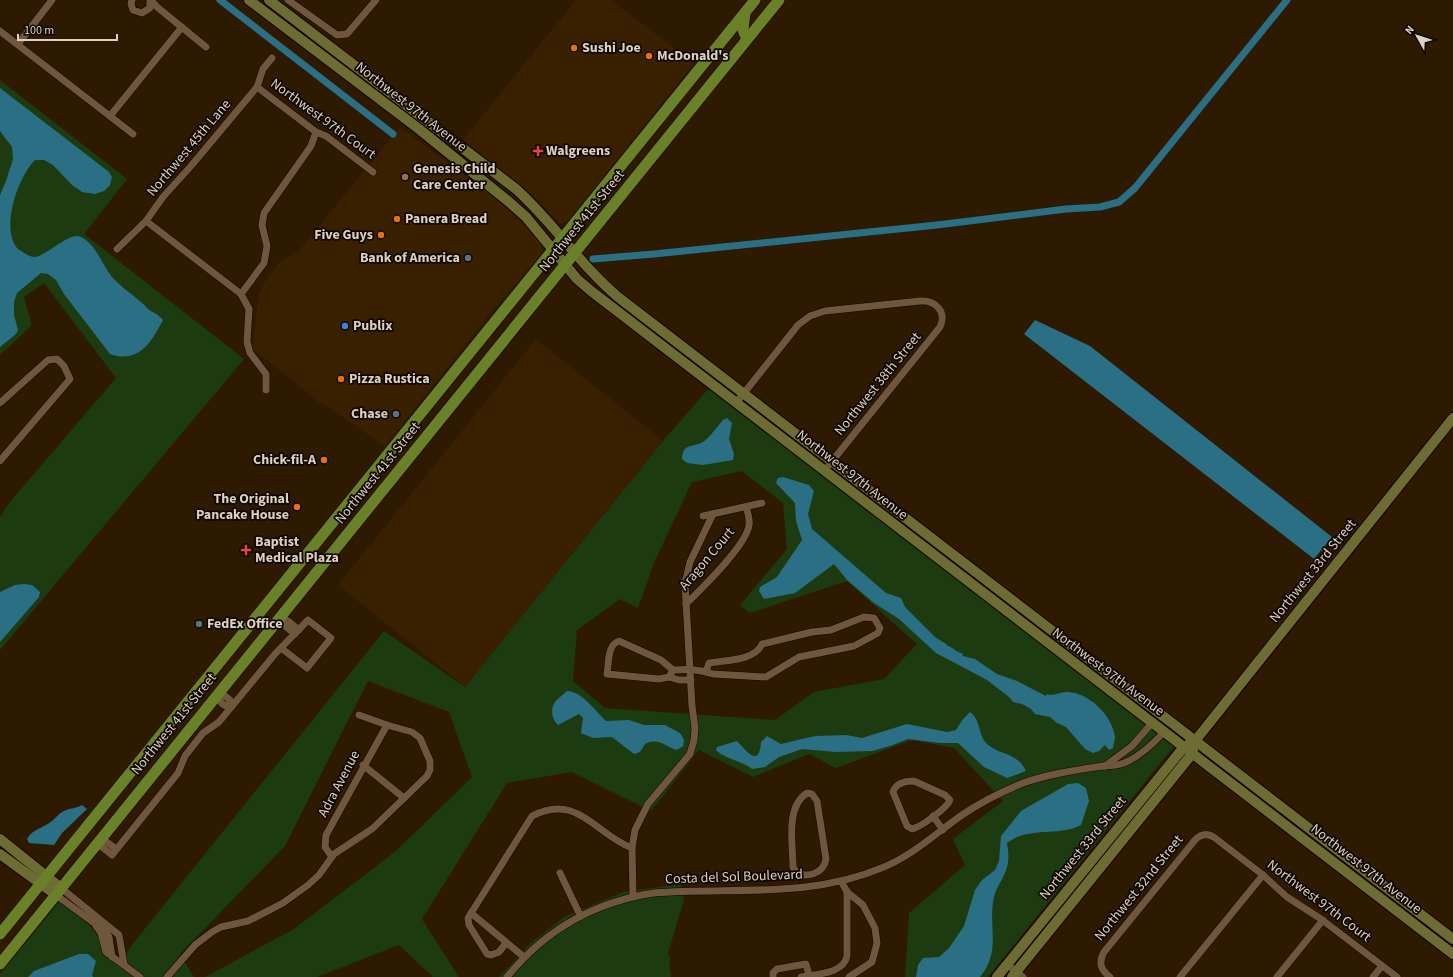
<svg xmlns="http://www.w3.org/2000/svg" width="1453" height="977" font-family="'Source Sans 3',sans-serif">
<rect width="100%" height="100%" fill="#2e1a01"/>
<g fill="#392000">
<path d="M576 0H611L694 63 572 215 567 221 560 224 532 194 463 140Z"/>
<path d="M400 127 484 189 514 214 540 242 543 252 488 316 385 446 328 407 320 403 253 349 258 296 264 283 280 261 297 253Z"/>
<path d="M536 339 663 441 465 687 338 585Z"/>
</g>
<g fill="#1d3b10" fill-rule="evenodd">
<path d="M0 80 127 179 84 234 244 359 0 650V517L9 503 116 378 44 283 24 297 32 325 0 355Z"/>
<path d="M709 388 1174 746 988 977H905L909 913 965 865 953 839 1003 801 954 748 912 740 836 768 809 754 753 777 699 750 651 811 572 772 507 783 422 919 459 977H433L399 945 317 977H205L294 929 396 851 472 777 449 712 368 681 285 846 180 954 194 977H0V974L60 901C72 911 89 922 97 935 106 950 101 954 118 965L135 941 384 631 465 687 663 441ZM742 471 783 503 787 549 740 605 750 613 847 581 917 644 884 679 814 692 775 720 605 708 573 681 577 630 620 599 638 608 654 563 692 482Z"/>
<path d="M681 884 684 900 668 953 671 960 669 962 671 977H499L531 943 564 917 623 892Z"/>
</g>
<g fill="#2b6f84">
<path d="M0 88 109 172 112 177 110 185 104 191 95 194 82 192 72 185 53 165 44 160H35C17 178 0 230 18 249 23 252 29 257 35 257 48 255 70 231 81 237 96 244 102 265 112 277 121 287 132 294 142 303 145 305 148 310 151 311 156 314 159 315 163 320 151 343 138 364 110 354L64 294 56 280 48 274 41 273 17 293 14 302V315L18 330 16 334 0 347V195L6 181 13 159 12 147 0 131Z"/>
<path d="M1035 320 1090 346 1332 537 1314 559 1024 334Z"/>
<path d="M727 418 732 423 729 439 734 454 733 460 703 465 687 463 682 459C683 442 693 448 703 442 710 437 717 427 723 420Z"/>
<path d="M783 477 809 485 814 491 808 514 812 529 886 593 901 598 905 607 935 637 946 644 948 646C953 647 955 652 962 653L963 656 975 659 997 674 1017 681 1046 696 1047 694C1054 697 1060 691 1068 692 1089 693 1112 715 1115 737 1115 741 1113 744 1113 748L1109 750 1105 745 1099 751 1093 753 1085 749 1066 727 1057 723 1050 717 1035 714 1031 709 1022 704 1013 702 1009 697 987 680 936 653 899 619 874 603 847 580 834 564 795 593 764 599 759 591 760 587 777 577 802 540 796 521 795 503 776 483 778 478Z"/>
<path d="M24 584 32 585 40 592 39 597 0 642V592L15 585Z"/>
<path d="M567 691C582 691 595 711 606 721L629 720 644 725H665L680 733 684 740 683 746 677 750C665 747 659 737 645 744L640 752 634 754 612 737 593 738 581 733 583 718 579 714 558 725C552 720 550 709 555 702 558 698 564 694 567 691Z"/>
<path d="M970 712C982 721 977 734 987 744 1001 756 1017 752 1026 771L1007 778 984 767 958 743H940L908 739 890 746 872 751 836 752 802 749 779 757 765 767 752 769C741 760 726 760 716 750L717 747 737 741C747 751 759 769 761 742L767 736 781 744 815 736 846 735 862 738 907 724 947 732 956 730 963 719Z"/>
<path d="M1078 783 1086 788 1089 801 1081 825C1058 837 1028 826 1007 843 1008 849 1009 856 1008 862 1007 873 999 883 995 893 986 924 1003 949 980 977H916L918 965 923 958 939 957 949 948 964 926 975 890 982 880 995 870 999 861 1001 836 1021 811 1068 784Z"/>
<path d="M82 805 87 809 62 833 54 845 29 843 27 839C32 829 44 828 52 821 56 818 59 813 64 811 70 808 75 809 82 805Z"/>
<path d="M79 954H88L96 961 92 975 93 977H28L34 971Z"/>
</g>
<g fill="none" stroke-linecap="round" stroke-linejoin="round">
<g stroke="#2b6f84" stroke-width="7">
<path d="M220 0 393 134"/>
<path d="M593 259 654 254 937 225 1066 209 1100 207 1119 202 1135 188 1287 0"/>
</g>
<defs>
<g id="street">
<path d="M132 0 131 4 133 10 142 13 150 8V0"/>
<path d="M151 0 157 7 206 47"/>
<path d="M288 0 337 35 347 34 376 0"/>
<path d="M0 31 133 134"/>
<path d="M18 44 52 0"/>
<path d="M257 87 316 132 326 136 373 172"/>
<path d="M110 116 182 27"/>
<path d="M146 221 241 294 249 309 247 342 250 353 266 374V390"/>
<path d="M117 249 146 221 163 197 191 166 257 87 263 69 272 58"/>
<path d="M241 294 264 263 267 246 262 225 264 213 311 146 316 132"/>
<path d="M0 403 48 360 57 359 64 366 70 379 0 461"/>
<path d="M736 403 798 325 810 316 825 311 920 301C936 300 947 312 940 327L829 465"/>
<path d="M703 516 762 503"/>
<path d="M686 604C701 589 747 545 749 525 750 519 748 513 746 507"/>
<path d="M280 618 288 621 299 630"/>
<path d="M280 618 285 626 295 634"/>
<path d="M619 641 661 660 673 670 669 677 659 679 607 674C609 663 607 645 619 641Z"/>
<path d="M673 670C688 669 698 669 713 674L766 677 799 657 854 646 878 633 880 628 874 618 864 617 831 630 812 632 762 644C755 661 725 660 709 663L706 672"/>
<path d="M669 677 679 680H691"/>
<path d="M217 695 225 696 230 700 231 707C223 706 220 703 217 695Z"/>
<path d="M359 715 387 725"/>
<path d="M363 765 404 798"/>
<path d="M1105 766 1132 746 1152 723"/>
<path d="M914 781 945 795 950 800C947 808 921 827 912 829L907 826 893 792C896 783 905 781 914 781Z"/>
<path d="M807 793 812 794 817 801 826 859C824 873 807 879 796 872L793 867C793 845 785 807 807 793Z"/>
<path d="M933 816 943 830"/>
<path d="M99 841 102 847 112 855 178 773 185 756 203 733 219 722 275 654 308 620 331 638 307 668 281 648"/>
<path d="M99 841 107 842 116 849"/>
<path d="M560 873 580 915"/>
<path d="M841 881 847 892 863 905 875 928 877 943 872 962 849 977"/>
<path d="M61 888 119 935 124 964"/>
<path d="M56 895 105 931 109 937 112 957"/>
<path d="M633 896 632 848 635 830 648 804 690 754 694 740 695 728 692 706 685 584 690 562 713 514"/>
<path d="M471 913 524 957"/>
<path d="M96 926 101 933 106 952 140 977"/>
<path d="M506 943 499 952 491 955 487 954 469 925 468 918 532 816C577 792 596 835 632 848"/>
<path d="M1007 964 1023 977"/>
<path d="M167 977 195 945 212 932 221 927 248 921 256 917 283 903 308 885 319 875 334 854 372 829 427 776 430 770V761L420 738 412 732 387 725 326 835 325 847 332 857"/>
<path d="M507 977C545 930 594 902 654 893 733 887 809 899 884 867 913 855 936 833 962 815 981 802 1001 792 1023 783 1048 774 1077 770 1103 766 1109 765 1115 766 1121 764 1137 759 1152 745 1164 732"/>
<path d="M773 977V973L777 969 806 964 809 975"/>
<path d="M801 977C815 974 844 974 847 956V891"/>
<path d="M1110 977C1101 970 1098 963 1104 952L1195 840C1201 834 1208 833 1215 838L1263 875 1287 897 1321 919 1397 977"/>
<path d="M1180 977 1263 875"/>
<path d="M1277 977 1323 920"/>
<path d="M1373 977 1382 966"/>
</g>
<g id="secondary">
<path d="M249 0 419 129 508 201 526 217 577 279 591 291 1453 954"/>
<path d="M269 0 516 189C553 222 580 265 618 297L1453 939"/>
<path d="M0 839 61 888"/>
<path d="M0 854 56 895"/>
<path d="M997 977 1184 747 1195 741 1453 418"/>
<path d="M1012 977 1183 765 1192 754 1193 749"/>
</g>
<g id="primary">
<path d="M745 13 743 30 747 39"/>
<path d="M0 934 755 0"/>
<path d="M0 964 779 0"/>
</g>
</defs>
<use href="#street" stroke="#150400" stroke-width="8"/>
<use href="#secondary" stroke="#150400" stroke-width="12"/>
<use href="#primary" stroke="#150400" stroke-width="12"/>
<use href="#street" stroke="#6f573d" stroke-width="7"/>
<use href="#secondary" stroke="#6d6c33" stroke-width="10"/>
<use href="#primary" stroke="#6a8029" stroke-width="11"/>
</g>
<g fill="#e8710a" stroke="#0f0701" stroke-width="1.5">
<circle cx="574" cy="48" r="4"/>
<circle cx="649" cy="56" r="4"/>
<circle cx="397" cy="219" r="4"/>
<circle cx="381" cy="235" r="4"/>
<circle cx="341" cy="379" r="4"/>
<circle cx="324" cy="460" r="4"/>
<circle cx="297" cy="507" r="4"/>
</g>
<g fill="#e0444e" stroke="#0f0701" stroke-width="1.5">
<path d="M536 145h4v4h4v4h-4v4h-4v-4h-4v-4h4z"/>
<path d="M244 544h4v4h4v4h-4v4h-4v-4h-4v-4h4z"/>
</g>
<circle fill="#8d6e63" stroke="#0f0701" stroke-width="1.5" cx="405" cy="177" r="4"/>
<g fill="#5c6f8a" stroke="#0f0701" stroke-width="1.5">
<circle cx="468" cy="258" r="4"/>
<circle cx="396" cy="414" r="4"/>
<circle cx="199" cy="624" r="4"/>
</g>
<circle fill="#3f7fe0" stroke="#0f0701" stroke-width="1.5" cx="345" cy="326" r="4"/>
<g text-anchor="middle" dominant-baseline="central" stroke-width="3.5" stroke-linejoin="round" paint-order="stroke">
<g font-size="14" font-weight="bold" fill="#ded0c2" stroke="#0f0701" text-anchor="start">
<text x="582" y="48">Sushi Joe</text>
<text x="657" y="56">McDonald's</text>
<text x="546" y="151">Walgreens</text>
<text x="413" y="169">Genesis Child<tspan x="413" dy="16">Care Center</tspan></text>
<text x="405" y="219">Panera Bread</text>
<text x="373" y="235" text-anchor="end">Five Guys</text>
<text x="460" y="258" text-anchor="end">Bank of America</text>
<text x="353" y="326">Publix</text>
<text x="349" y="379">Pizza Rustica</text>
<text x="388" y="414" text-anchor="end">Chase</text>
<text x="316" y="460" text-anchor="end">Chick-fil-A</text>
<text x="289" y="499" text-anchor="end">The Original<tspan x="289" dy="16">Pancake House</tspan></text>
<text x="255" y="542">Baptist<tspan x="255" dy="16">Medical Plaza</tspan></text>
<text x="207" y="624">FedEx Office</text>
</g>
<g font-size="14" fill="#ded0c2" stroke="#0f0701">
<text transform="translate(411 107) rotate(38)">Northwest 97th Avenue</text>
<text transform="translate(323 119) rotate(36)">Northwest 97th Court</text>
<text transform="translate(189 148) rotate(-50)">Northwest 45th Lane</text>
<text transform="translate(582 221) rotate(-51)">Northwest 41st Street</text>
<text transform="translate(878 384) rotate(-51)">Northwest 38th Street</text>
<text transform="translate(378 473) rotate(-51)">Northwest 41st Street</text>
<text transform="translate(852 475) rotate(38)">Northwest 97th Avenue</text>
<text transform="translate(707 559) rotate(-50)">Aragon Court</text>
<text transform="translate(1313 571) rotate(-51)">Northwest 33rd Street</text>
<text transform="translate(1108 672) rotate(37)">Northwest 97th Avenue</text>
<text transform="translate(174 724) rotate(-51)">Northwest 41st Street</text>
<text transform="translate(339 784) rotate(-62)">Adra Avenue</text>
<text transform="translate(1083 848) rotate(-51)">Northwest 33rd Street</text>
<text transform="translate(1366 869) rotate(38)">Northwest 97th Avenue</text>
<text transform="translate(734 877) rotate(-2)">Costa del Sol Boulevard</text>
<text transform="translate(1139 888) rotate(-51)">Northwest 32nd Street</text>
<text transform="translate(1319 901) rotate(37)">Northwest 97th Court</text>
</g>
</g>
<g transform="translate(1417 36) rotate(309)" stroke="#0f0701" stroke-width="3" paint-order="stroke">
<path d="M0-3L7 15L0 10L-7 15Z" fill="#ded0c2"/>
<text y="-6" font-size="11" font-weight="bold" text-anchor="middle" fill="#ded0c2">N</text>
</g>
<path d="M18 34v6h99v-6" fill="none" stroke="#ded0c2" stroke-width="2"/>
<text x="24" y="34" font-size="12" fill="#ded0c2" stroke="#0f0701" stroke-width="3" paint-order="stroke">100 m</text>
</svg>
